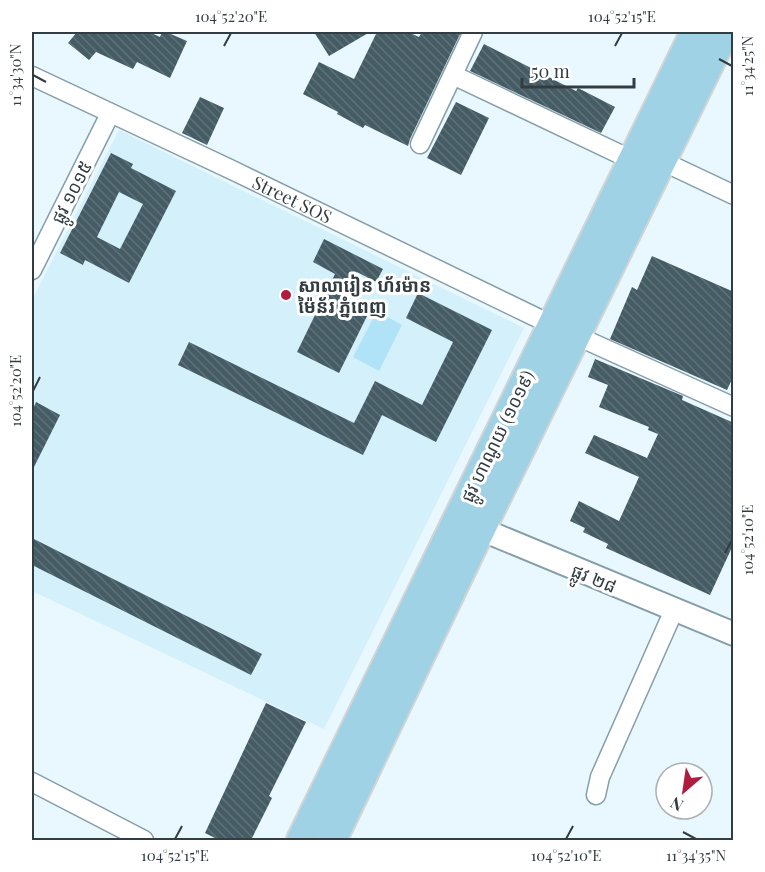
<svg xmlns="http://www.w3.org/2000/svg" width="765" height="872" font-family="'Playfair Display','Noto Sans Khmer',serif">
<defs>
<pattern id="building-back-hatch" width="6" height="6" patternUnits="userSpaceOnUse" patternTransform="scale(1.5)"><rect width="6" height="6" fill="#455c65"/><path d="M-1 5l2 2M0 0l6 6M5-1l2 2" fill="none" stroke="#5e7178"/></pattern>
</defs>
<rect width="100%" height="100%" fill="#e8f8fe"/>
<path fill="#d4f0fb" d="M119 130 524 328 324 729 32 591V300Z"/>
<path fill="#b0e3f7" d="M377 311 402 325 379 371 353 357Z"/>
<g fill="url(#building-back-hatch)" fill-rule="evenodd">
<path d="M77 32H149L160 37 162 32H166L187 41 170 78 137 62 133 69 96 52 89 60 68 43Z"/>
<path d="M314 32H370L329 56Z"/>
<path d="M377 32H408L419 37 422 32H461L410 139 408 146 365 125 363 128 337 114 338 112 303 94 319 62 354 79Z"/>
<path d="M484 44 576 91 578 88 615 107 601 133 470 71Z"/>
<path d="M200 97 224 108 207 145 182 133Z"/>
<path d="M456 102 489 118 461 175 427 158Z"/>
<path d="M111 153 133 164 131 168 176 191 129 283 85 260 83 265 60 253ZM119 192 143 204 120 249 97 237Z"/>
<path d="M324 239 383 269 376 282 357 272 344 298 370 310 339 373 297 352 335 274 313 262Z"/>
<path d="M652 256 734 292V375L727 390 610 339 632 287 637 290Z"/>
<path d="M418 293 492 330 436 442 382 415 363 455 178 365 189 342 354 423 375 381 422 405 453 342 406 318Z"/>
<path d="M595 359 683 396 682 400 734 423V543L710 595 606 548 608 544 583 532 585 528 570 521 579 501 619 521 639 477 585 453 594 435 647 458 658 434 648 430 649 427 599 407 608 385 588 377Z"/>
<path d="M36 402 60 415 32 471V411Z"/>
<path d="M32 538 262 654 251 675 32 565Z"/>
<path d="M266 703 306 722 269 796 272 798 251 840H219L205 833Z"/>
</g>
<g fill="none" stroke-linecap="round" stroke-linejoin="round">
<defs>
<g id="minor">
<path d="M453 75 632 160"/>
<path id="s1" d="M32 76 232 170 552 325"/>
<path d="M420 144 473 32"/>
<path d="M662 161 734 195"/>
<path d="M32 270 110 114"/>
<path d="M577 336 734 407"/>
<path d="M32 782 144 840"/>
<path d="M596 795 600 777 674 610"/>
</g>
<path id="tertiary" d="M466 523 734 634"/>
<g id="primary">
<path d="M301 840 695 32"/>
<path d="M332 840 480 531 725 32"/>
</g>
</defs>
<use href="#minor" stroke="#869ea8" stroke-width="21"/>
<use href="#tertiary" stroke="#869ea8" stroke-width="26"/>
<use href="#primary" stroke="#d2d4d5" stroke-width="32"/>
<use href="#minor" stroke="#fff" stroke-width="18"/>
<use href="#tertiary" stroke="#fff" stroke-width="22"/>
<use href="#primary" stroke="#a0d2e5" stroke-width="28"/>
</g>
<path fill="none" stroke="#333d41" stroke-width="2" d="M224 46 231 33M615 46 622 33M719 59 732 66M33 75 46 82M33 391 40 377M725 553 732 540M683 832 696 839M175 839 182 826M566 839 573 826"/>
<circle fill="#af1c40" stroke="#fff" stroke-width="2" cx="286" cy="295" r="6"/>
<g text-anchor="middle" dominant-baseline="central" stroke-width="6" stroke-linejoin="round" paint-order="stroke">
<g font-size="18" fill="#333d41" stroke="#fff">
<text transform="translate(71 192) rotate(-63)">ផ្លូវ ១០១៥</text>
<text stroke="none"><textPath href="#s1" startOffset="288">Street SOS</textPath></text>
<text transform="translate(497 436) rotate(-64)">ផ្លូវ ហាណូយ (១០១៩)</text>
<text transform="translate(594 578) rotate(22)">ផ្លូវ ២៨</text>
</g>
<g font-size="18" font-weight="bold" fill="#333d41" stroke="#fff" text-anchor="start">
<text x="298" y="285">សាលារៀន ហ័រម៉ាន<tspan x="298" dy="21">ម៉ៃន័រ ភ្នំពេញ</tspan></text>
</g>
</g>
<rect width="765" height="872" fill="none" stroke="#ffffff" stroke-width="66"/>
<g transform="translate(684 791) rotate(209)"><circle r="28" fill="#ffffff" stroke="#adb1b3" stroke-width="1.5"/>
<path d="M0-4.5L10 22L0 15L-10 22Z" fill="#af1c40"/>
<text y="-9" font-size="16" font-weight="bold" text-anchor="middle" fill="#333d41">N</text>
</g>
<path d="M522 78v9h112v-9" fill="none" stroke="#333d41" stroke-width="3"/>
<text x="531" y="78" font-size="18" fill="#333d41" stroke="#ffffff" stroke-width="4.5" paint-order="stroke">50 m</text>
<rect x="33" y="33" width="699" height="806" fill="none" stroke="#333d41" stroke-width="2"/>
<g font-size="15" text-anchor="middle" fill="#333d41">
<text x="231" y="22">104°52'20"E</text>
<text x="622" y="22">104°52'15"E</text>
<text transform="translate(748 66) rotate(-90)" y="5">11°34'25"N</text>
<text transform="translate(16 75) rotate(-90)" y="5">11°34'30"N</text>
<text transform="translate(16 391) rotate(-90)" y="5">104°52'20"E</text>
<text transform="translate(748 540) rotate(-90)" y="5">104°52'10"E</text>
<text x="175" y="861">104°52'15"E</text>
<text x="566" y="861">104°52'10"E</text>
<text x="696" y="861">11°34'35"N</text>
</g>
</svg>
